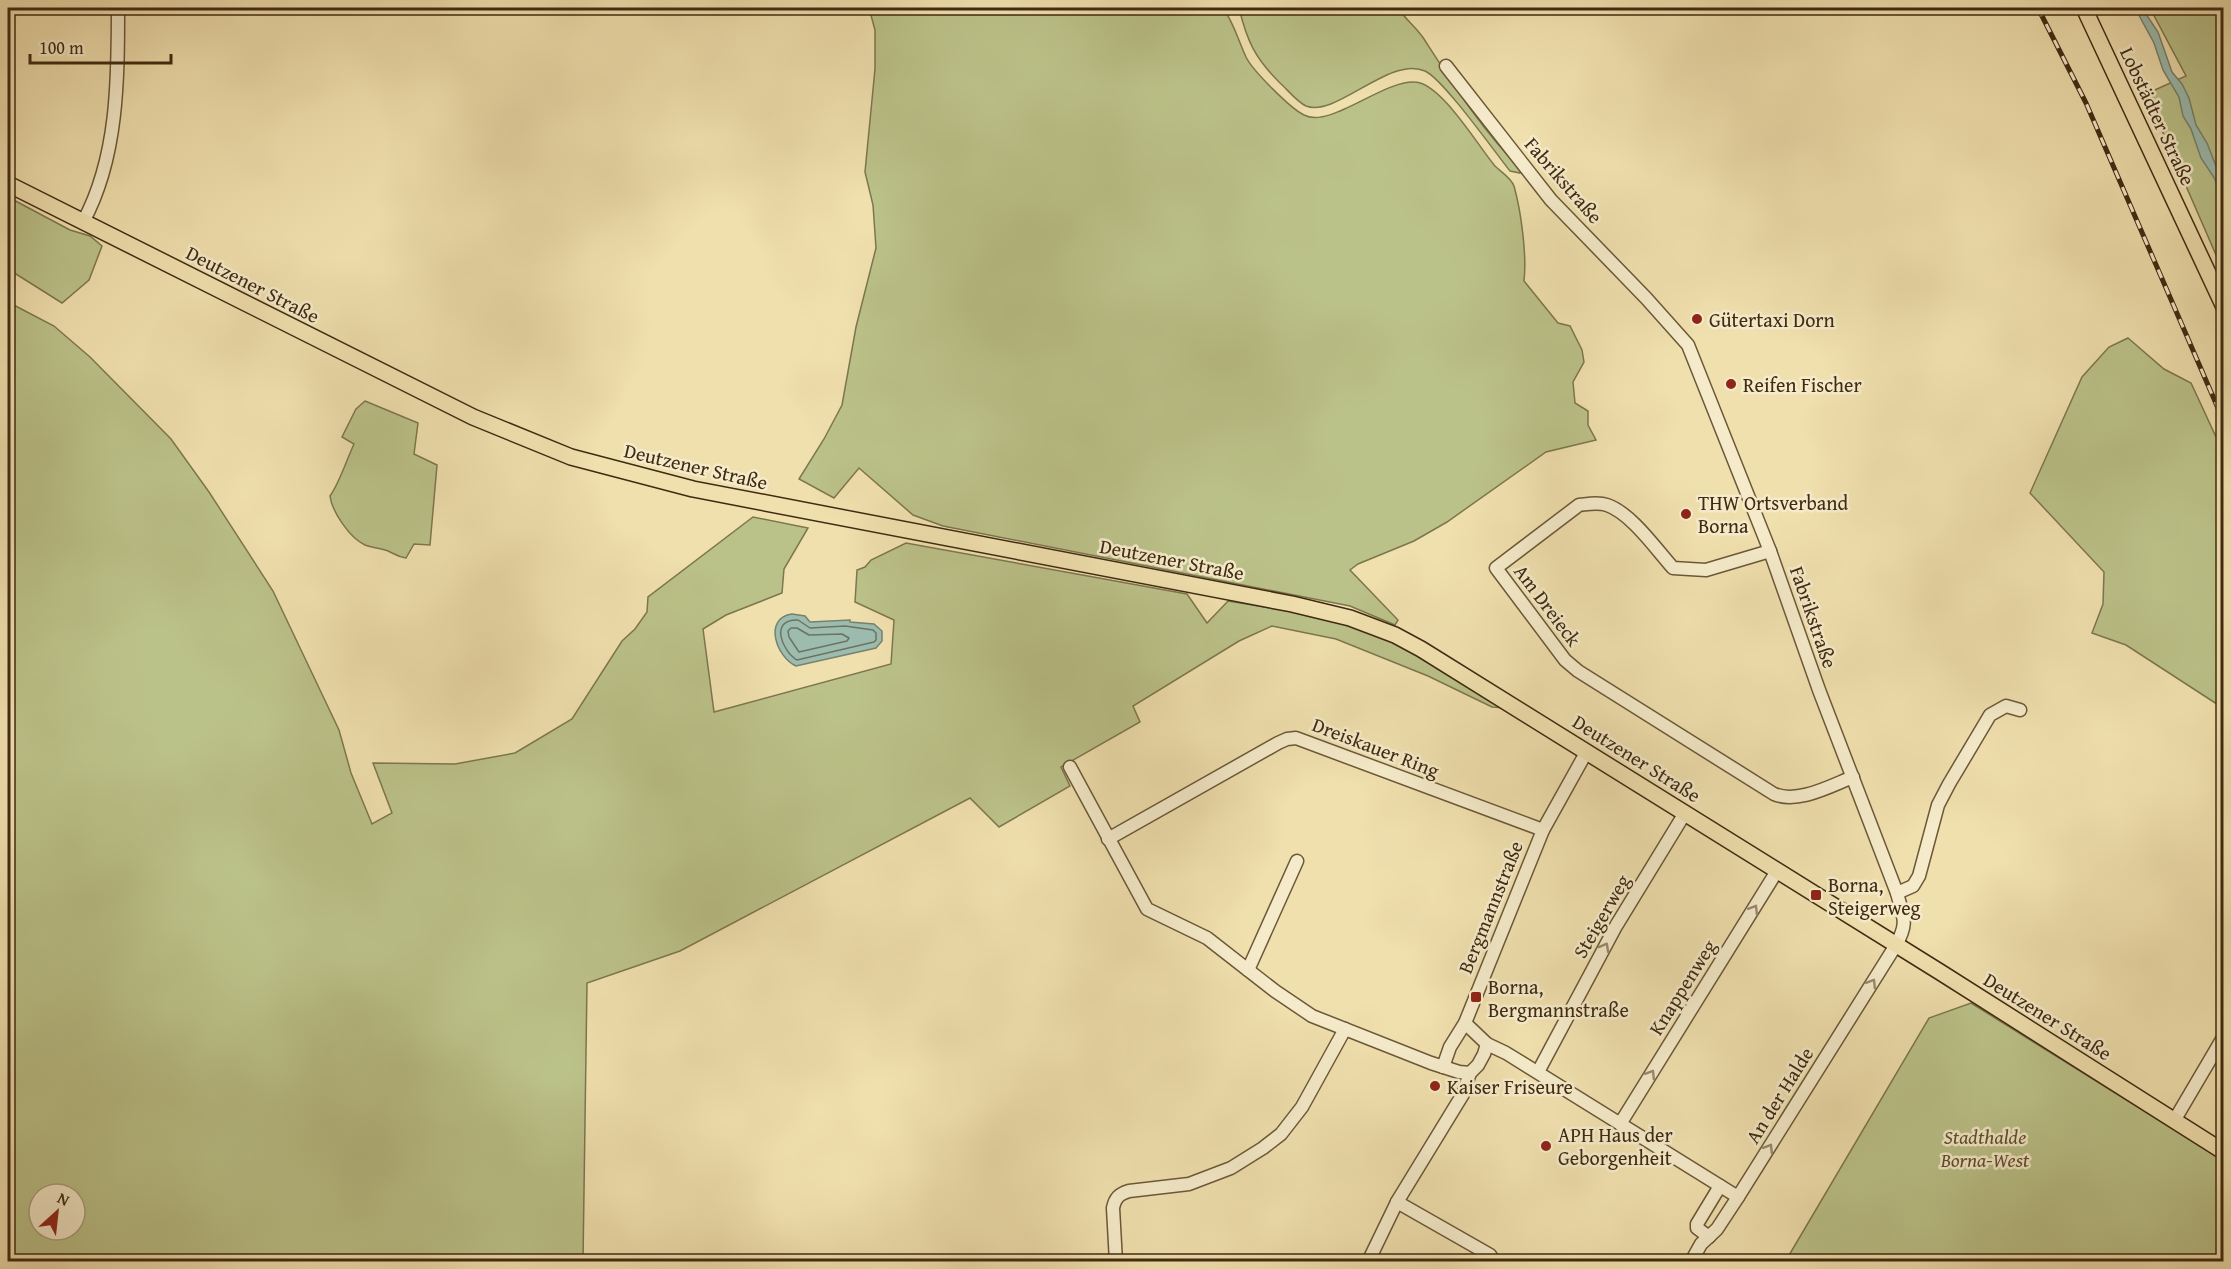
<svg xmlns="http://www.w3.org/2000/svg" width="2231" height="1269" font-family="'Gentium Book Plus',serif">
<rect width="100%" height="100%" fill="#f0e0ae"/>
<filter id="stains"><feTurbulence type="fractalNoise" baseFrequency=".00333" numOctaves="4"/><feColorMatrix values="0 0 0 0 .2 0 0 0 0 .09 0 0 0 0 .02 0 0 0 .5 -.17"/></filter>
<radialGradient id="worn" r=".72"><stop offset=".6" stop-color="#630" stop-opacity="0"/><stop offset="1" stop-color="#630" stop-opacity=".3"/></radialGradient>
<g fill="#bbc289" stroke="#7d764e" stroke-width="1.5" fill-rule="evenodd">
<path d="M869 8H1223C1234 23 1238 40 1246 57 1252 70 1291 109 1304 115 1330 129 1383 80 1415 82 1441 83 1478 146 1495 166 1501 172 1511 178 1514 186 1521 211 1527 255 1524 281L1558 323 1570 326 1582 350 1584 362 1573 382 1575 403 1588 411V425L1596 440 1546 452 1447 522 1414 541 1358 564 1350 570 1398 620 1395 625 1350 606 943 526 913 515 859 468 834 498 799 479 824 439 842 405 856 327 876 248 873 205 865 172 875 69V30Z"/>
<path d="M1239 8H1398C1405 19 1417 28 1424 39 1453 84 1483 132 1521 169L1520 173 1510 171C1494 151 1443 79 1425 71 1390 55 1336 118 1306 106 1297 102 1287 89 1279 82 1255 58 1247 41 1239 8Z"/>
<path d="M2150 8H2223V271L2146 94 2186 76Z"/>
<path d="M8 197 70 230 90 236 102 246 89 280 62 303 8 269Z"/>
<path d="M8 302 54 326 90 357 171 439 209 492 273 591 339 730 351 773 372 824 392 813 373 763 455 764 515 753 572 719 622 641 635 629 647 612 648 597 753 517 808 528 784 569 782 593 726 615 703 629 714 712 891 664 894 620 855 602 857 570 865 567 871 560 906 543 1187 594 1207 623 1228 601 1324 617 1374 631 1432 662 1506 708 1492 707 1428 676 1336 639 1272 626 1239 641 1133 706 1140 722 1061 767 1070 786 999 827 970 798 680 951 587 983 583 1261H8ZM39 1194H75V1230H39Z"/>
<path d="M2128 338 2164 369 2191 383 2223 452V708L2126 645 2092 633 2103 604 2104 572 2030 493 2082 377 2109 347Z"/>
<path d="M365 401 418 423 414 454 437 465 430 545 414 544 406 558C398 557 395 554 388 551 381 548 373 548 365 545 350 538 332 512 330 496 339 484 347 459 354 444L342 437 356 409Z"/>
<path d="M1971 1003 2223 1160V1261L1785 1262 1929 1018Z"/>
</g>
<g fill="#9bbcaf" stroke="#768270" stroke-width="1.5">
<path d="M2135 8H2142L2158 32 2172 72 2182 84 2189 98 2196 125 2207 143 2223 184V206L2215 179 2201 158 2191 129 2183 116 2179 97 2163 70 2154 43Z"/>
<path d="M792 614 805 616 810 622 850 620V622L874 624 882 631V641L876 648 796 666C776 657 763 618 792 614Z"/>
</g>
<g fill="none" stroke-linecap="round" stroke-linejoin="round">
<g stroke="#6d7360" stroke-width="1.5">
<path d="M798 620 810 628 845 626 873 630 876 633V640L874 642 797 660C782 651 769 619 798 620Z"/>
<path d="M791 628H797L809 635 842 634 849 638 847 641 799 652 789 637 788 631Z"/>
</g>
<defs>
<g id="minor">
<path d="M1446 66 1551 200 1646 298 1688 345 1770 551 1819 690 1897 893C1903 917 1909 922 1896 945L1738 1197 1717 1229 1701 1244 1691 1262"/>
<path d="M83 222C118 158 118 79 118 8"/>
<path d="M1770 551 1706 570 1673 568C1656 549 1631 513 1607 505 1598 502 1589 504 1579 505L1496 568 1565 660 1578 671 1774 794C1798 804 1830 786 1853 777"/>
<path d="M1070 767 1147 909 1207 938 1275 991 1312 1016 1431 1063 1459 1072 1470 1073"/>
<path d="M1108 839 1278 743 1287 739 1296 738 1543 830"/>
<path d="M1897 893 1913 886 1919 876 1938 805 1949 784 1990 715 2006 706 2020 710"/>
<path d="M1248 970 1297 861"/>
<path d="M1487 1044 1506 1053 1738 1197"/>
<path d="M1443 1067 1450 1047 1465 1023 1543 830 1587 751"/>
<path d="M1538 1072 1616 926 1685 813"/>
<path d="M2174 1121 2224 1036"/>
<path d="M1620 1124 1777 871"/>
<path d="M1397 1202 1490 1255 1495 1262"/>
<path d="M1709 1237 1697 1228V1224L1720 1186"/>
<path d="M1116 1262 1113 1208C1115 1198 1119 1194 1129 1191L1189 1184 1231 1168 1263 1148 1281 1134 1302 1107 1345 1029"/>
<path d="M1368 1262 1397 1202 1463 1094 1470 1073 1478 1065 1484 1054 1487 1044 1465 1023"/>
</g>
<g id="major">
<path d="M2084 8 2224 307"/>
<path d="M8 184 473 417 571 457 693 489 1292 604 1350 618 1395 635 1421 649 1940 972 2224 1152"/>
</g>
</defs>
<use href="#minor" stroke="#6b5839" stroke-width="15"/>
<use href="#major" stroke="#3f2a12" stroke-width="18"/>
<use href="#minor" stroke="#f5ebca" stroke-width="12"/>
<use href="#major" stroke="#f0e0ae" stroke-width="15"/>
<defs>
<path id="rail" d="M2038 8 2086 103 2224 422"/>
</defs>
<use href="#rail" stroke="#3f2a12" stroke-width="5"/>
<use href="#rail" stroke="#f5ebca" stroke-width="3" stroke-dasharray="9" stroke-linecap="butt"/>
</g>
<defs><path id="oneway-chevron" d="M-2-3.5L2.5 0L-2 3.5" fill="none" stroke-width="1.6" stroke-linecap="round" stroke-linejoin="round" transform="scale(1.5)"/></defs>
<g stroke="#9a8a6e">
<use href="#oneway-chevron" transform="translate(1754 909) rotate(-58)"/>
<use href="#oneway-chevron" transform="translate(1605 947) rotate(-61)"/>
<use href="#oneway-chevron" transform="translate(1872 983) rotate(-58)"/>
<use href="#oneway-chevron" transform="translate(1651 1074) rotate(-58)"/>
<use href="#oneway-chevron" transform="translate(1769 1148) rotate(-58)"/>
</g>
<g fill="#8f2418" stroke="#f5ebca" stroke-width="2">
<circle cx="1697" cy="319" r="6"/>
<circle cx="1731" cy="384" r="6"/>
<circle cx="1686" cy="514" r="6"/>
<rect x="1810" y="889" width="12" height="12" rx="3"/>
<rect x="1470" y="991" width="12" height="12" rx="3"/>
<circle cx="1435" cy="1086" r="6"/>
<circle cx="1546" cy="1146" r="6"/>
</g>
<g text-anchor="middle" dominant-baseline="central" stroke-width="5" stroke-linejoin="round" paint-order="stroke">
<g font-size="20" fill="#3f2a12" stroke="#f5ebca">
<text transform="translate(2158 116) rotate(65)">Lobstädter Straße</text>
<text transform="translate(1564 180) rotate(49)">Fabrikstraße</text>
<text transform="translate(253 284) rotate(27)">Deutzener Straße</text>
<text transform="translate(696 466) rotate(13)">Deutzener Straße</text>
<text transform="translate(1172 559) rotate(11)">Deutzener Straße</text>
<text transform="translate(1548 605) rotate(53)">Am Dreieck</text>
<text transform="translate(1814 617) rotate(71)">Fabrikstraße</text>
<text transform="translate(1376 747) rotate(21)">Dreiskauer Ring</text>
<text transform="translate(1637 758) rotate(32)">Deutzener Straße</text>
<text transform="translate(1490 907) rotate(-68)">Bergmannstraße</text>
<text transform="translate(1601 916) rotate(-60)">Steigerweg</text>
<text transform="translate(1682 987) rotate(-58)">Knappenweg</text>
<text transform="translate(2048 1016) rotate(32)">Deutzener Straße</text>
<text transform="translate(1779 1095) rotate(-58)">An der Halde</text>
</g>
<g font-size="20" fill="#3f2a12" stroke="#f5ebca" text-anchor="start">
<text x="1709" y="319">Gütertaxi Dorn</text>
<text x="1743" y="384">Reifen Fischer</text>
<text x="1698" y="502">THW Ortsverband<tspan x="1698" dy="23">Borna</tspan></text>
<text x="1828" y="884">Borna,<tspan x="1828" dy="23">Steigerweg</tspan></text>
<text x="1488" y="986">Borna,<tspan x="1488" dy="23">Bergmannstraße</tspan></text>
<text x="1447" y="1086">Kaiser Friseure</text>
<text x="1558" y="1134">APH Haus der<tspan x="1558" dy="23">Geborgenheit</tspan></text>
</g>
<g font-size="20" font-style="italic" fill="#5e5030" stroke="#f5ebca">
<text x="1985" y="1136">Stadthalde<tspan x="1985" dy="23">Borna-West</tspan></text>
</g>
</g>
<rect width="2231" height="1269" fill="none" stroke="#f0e0ae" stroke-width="30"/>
<rect x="9" y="9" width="2213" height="1251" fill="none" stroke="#3f2a12" stroke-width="3"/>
<rect x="15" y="15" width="2201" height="1239" fill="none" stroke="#3f2a12" stroke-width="1.5"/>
<g transform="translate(57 1212) rotate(27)"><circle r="28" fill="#f5ebca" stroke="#ac9e80" stroke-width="1.5"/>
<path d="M0-4.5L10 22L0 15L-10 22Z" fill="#8f2418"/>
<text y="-9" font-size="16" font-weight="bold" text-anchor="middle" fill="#3f2a12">N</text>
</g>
<path d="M30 54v9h141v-9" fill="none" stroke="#3f2a12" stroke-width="3"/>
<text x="39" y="54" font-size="18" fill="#3f2a12" stroke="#f5ebca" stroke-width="4.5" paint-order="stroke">100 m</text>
<rect width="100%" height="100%" filter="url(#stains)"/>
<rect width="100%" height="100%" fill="url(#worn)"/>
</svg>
